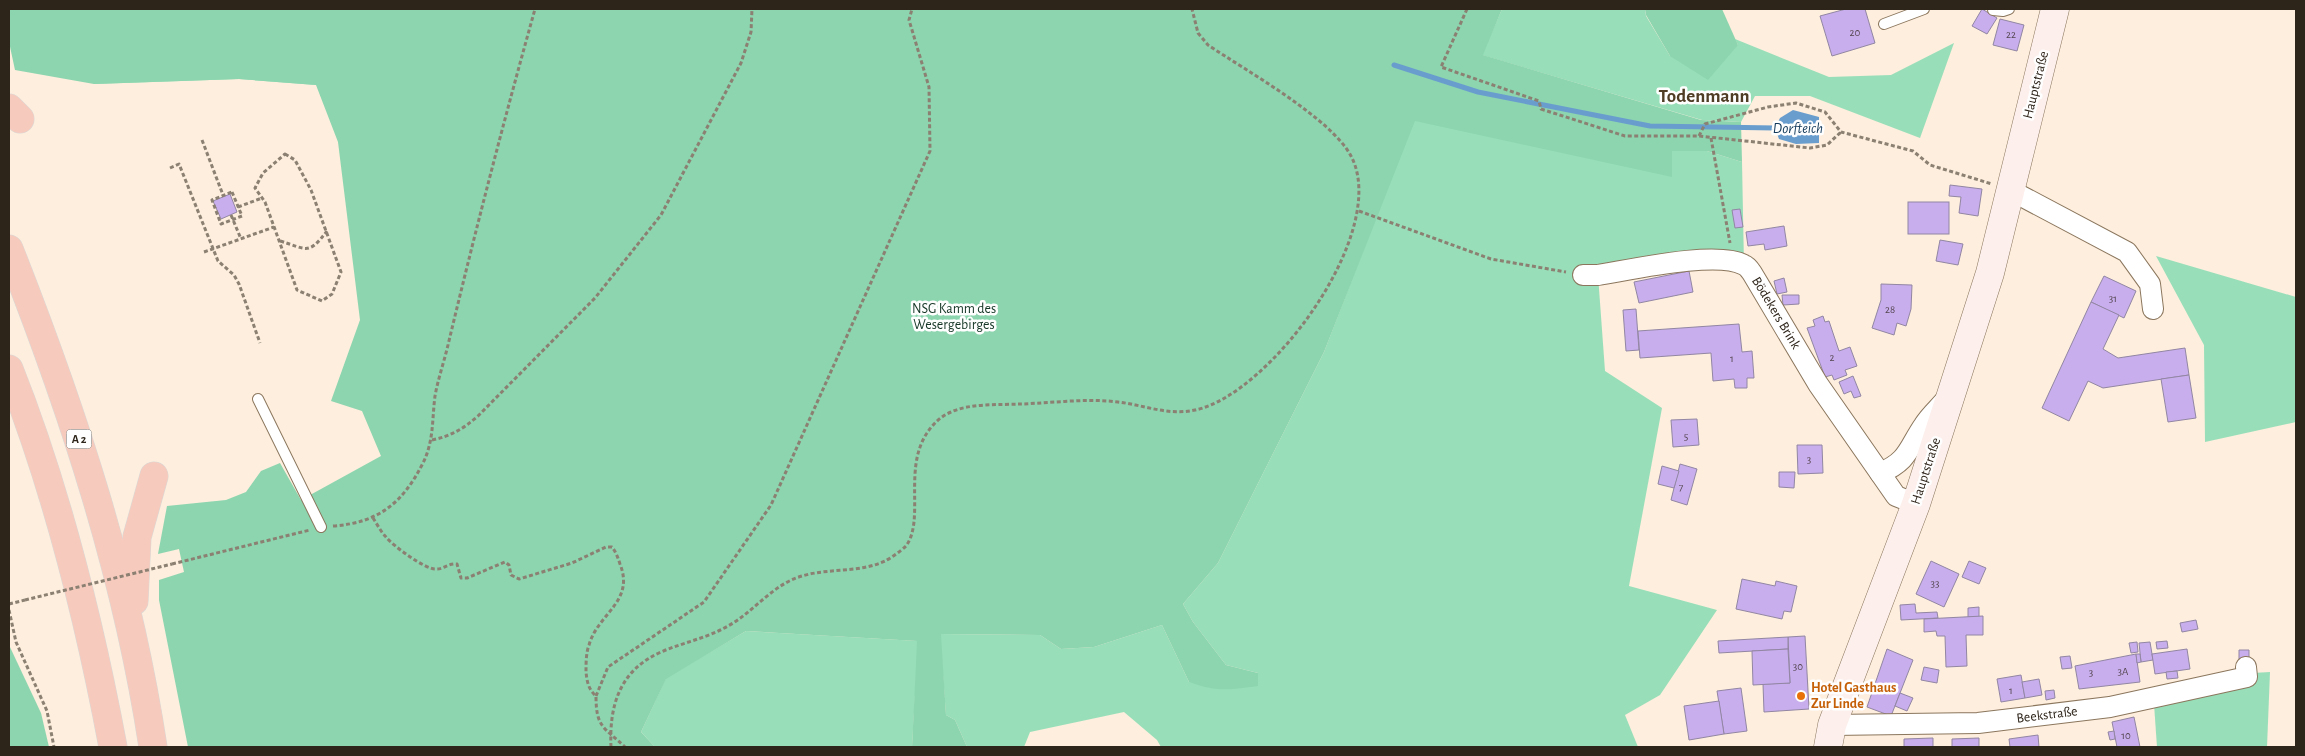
<svg xmlns="http://www.w3.org/2000/svg" width="2305" height="756" font-family="'Alegreya Sans',sans-serif">
<rect width="100%" height="100%" fill="#fdeedd"/>
<g fill="#98dfb9">
<path d="M50 9H1475L1421 121 1672 176V151H1707L1742 162 1744 265 1598 275 1605 371 1662 408 1629 586 1717 610 1660 695 1625 715 1638 747H1161L1157 740 1124 712 1030 732 1024 747H967L955 720 946 715 940 634 1040 635 1061 649 1094 647 1162 625 1189 682 1258 673 1226 665 1193 622 1183 604 1218 563 1324 352 1379 210 401 513 428 60 316 85 239 79 94 84Z"/>
<path d="M1502 9H1645L1646 16 1670 56 1738 45 1735 39 1829 77 1891 75 1954 43 1920 138 1810 96H1755L1741 122 1702 120 1482 55Z"/>
<path d="M2156 256 2296 297V422L2205 442 2204 345Z"/>
<path d="M746 631 918 641 912 747H655L641 732 666 678Z"/>
<path d="M2270 672 2267 747H2157L2154 704 2235 674Z"/>
</g>
<g fill="#8cd5af">
<path d="M9 9H1502L1483 55 1701 120 1741 122 1742 162 1707 151H1672V177L1415 121 1324 352 1218 563 1183 604 1193 622 1226 665 1258 673V686C1229 690 1217 692 1189 682L1162 625 1094 647 1061 649 1040 635 941 634 946 715 955 720 967 747H912L917 641 746 631 666 679 641 732 655 747H188L159 600V580L184 572 179 549 158 554 167 506 226 500 246 492 261 471 280 463 301 500 381 456 362 411 331 401 360 320 338 142 316 85 239 79 94 84 15 70 9 42Z"/>
<path d="M1645 9H1722L1738 45 1708 80 1670 56 1646 15Z"/>
<path d="M9 645 41 713 49 747H9Z"/>
</g>
<path fill="#699dce" d="M1793 110 1819 117V143L1796 144 1779 139 1775 128 1780 118Z"/>
<g fill="none" stroke-linecap="round" stroke-linejoin="round">
<path stroke="#699dce" stroke-width="5" d="M1394 65 1478 92 1650 126 1775 128"/>
</g>
<g fill="#c8aeed" stroke="#9286a3">
<path d="M1846 9H1865L1875 43 1832 56 1820 16Z"/>
<path d="M1982 9 1997 18 1987 34 1972 26Z"/>
<path d="M2000 19 2024 25 2017 51 1993 45Z"/>
<path d="M1950 185 1982 189 1978 216 1959 213 1961 197 1949 196Z"/>
<path d="M230 194 237 212 221 219 213 201Z"/>
<rect x="1908" y="202" width="41" height="32"/>
<path d="M1740 209 1743 227 1735 228 1732 210Z"/>
<path d="M1784 226 1787 246 1765 250 1764 244 1748 246 1746 232Z"/>
<path d="M1940 240 1963 244 1958 265 1936 261Z"/>
<path d="M1689 271 1693 292 1639 303 1634 282Z"/>
<path d="M2104 276 2136 291 2124 318 2091 302Z"/>
<path d="M1784 278 1787 292 1777 294 1774 281Z"/>
<path d="M1881 284 1912 285 1911 309 1906 326 1897 323 1894 335 1872 328 1881 300Z"/>
<path d="M1782 295H1799V304L1783 305Z"/>
<path d="M2091 302 2119 315 2103 349 2118 358 2185 348 2189 375 2103 388 2088 381 2069 421 2042 408Z"/>
<path d="M1636 309 1639 350 1626 351 1623 310Z"/>
<path d="M1823 316 1825 322 1829 321 1839 351 1850 347 1857 366 1845 370 1847 375 1834 380 1832 375 1825 377 1807 328 1815 326 1813 320Z"/>
<path d="M1739 324 1742 352 1752 351 1754 378H1747V388H1735L1734 379 1713 381 1711 353 1640 358 1638 331Z"/>
<path d="M2189 375 2196 418 2168 422 2161 379Z"/>
<path d="M1853 376 1861 396 1854 398 1851 391 1844 394 1839 382Z"/>
<path d="M1697 419 1699 445 1673 447 1671 420Z"/>
<path d="M1797 445H1822L1823 473 1798 474Z"/>
<path d="M1680 464 1697 469 1687 505 1671 500Z"/>
<path d="M1662 466 1679 471 1674 488 1658 484Z"/>
<path d="M1779 472H1795L1794 488 1779 487Z"/>
<path d="M1931 561 1959 574 1944 607 1916 594Z"/>
<path d="M1969 561 1986 568 1979 584 1962 577Z"/>
<path d="M1742 579 1775 586 1776 581 1797 586 1791 612 1784 611 1782 619 1736 609Z"/>
<path d="M1915 604 1916 613 1937 612 1938 618 1901 620 1900 605Z"/>
<path d="M1979 607V617H1968V608Z"/>
<path d="M1983 616V635H1966L1967 666 1946 667 1945 636H1937L1936 631 1924 632V619Z"/>
<path d="M2196 620 2198 629 2182 632 2180 623Z"/>
<path d="M1805 636 1809 709 1764 712 1763 684 1790 683 1788 637Z"/>
<path d="M1788 637V649L1719 653 1718 641Z"/>
<path d="M2167 641 2168 648 2157 649 2156 642Z"/>
<path d="M2137 642 2138 652 2131 653 2129 643Z"/>
<path d="M2150 642 2153 660 2141 662 2139 643Z"/>
<path d="M1788 649 1790 683 1753 685 1752 651Z"/>
<path d="M1887 649 1913 660 1891 716 1867 707Z"/>
<path d="M2187 649 2190 669 2155 674 2152 654Z"/>
<path d="M2239 650H2249V662L2239 663Z"/>
<path d="M2136 654 2140 682 2079 689 2075 666Z"/>
<path d="M2136 654H2140L2141 662 2137 663Z"/>
<path d="M2070 656 2072 668 2062 669 2060 657Z"/>
<path d="M1924 667 1939 670 1937 683 1921 680Z"/>
<path d="M2177 671 2178 678 2167 679 2166 672Z"/>
<path d="M2021 675 2025 698 2001 702 1997 679Z"/>
<path d="M2039 679 2042 695 2025 698 2022 682Z"/>
<path d="M1741 688 1747 731 1724 734 1717 691Z"/>
<path d="M2054 690 2055 698 2046 700 2045 691Z"/>
<path d="M1900 693 1913 698 1907 711 1895 706Z"/>
<path d="M1719 701 1724 734 1689 740 1684 706Z"/>
<path d="M2134 717 2140 747H2117L2112 722Z"/>
<path d="M2114 731 2115 739 2110 740 2108 732Z"/>
<path d="M2038 735 2039 747H2010L2009 739Z"/>
<path d="M1933 738V747H1904V739Z"/>
<path d="M1979 738V747H1952V739Z"/>
</g>
<g fill="none" stroke-linecap="round" stroke-linejoin="round">
<defs>
<g id="service">
<path d="M1993 10 2003 11 2009 9"/>
<path d="M1884 24 1924 9"/>
<path d="M258 399 321 527"/>
</g>
<g id="minor">
<path d="M2010 190 2127 252 2150 284 2153 309"/>
<path d="M1583 275H1598C1630 270 1717 250 1744 265 1747 266 1750 270 1752 273L1818 384 1896 496 1916 504"/>
<path d="M1880 473C1909 461 1908 448 1924 425 1930 415 1940 407 1947 398"/>
<path d="M1832 725 1978 723 2110 707 2247 677 2246 667"/>
</g>
<path id="secondary" d="M1828 747 1832 725 1916 504 1990 273 2055 9"/>
<g id="motorway">
<path d="M9 108 20 119"/>
<path d="M9 249C73 411 127 575 153 747"/>
<path d="M9 369C57 490 89 619 113 747"/>
<path d="M134 601 137 537 154 476"/>
</g>
</defs>
<use href="#service" stroke="#8b765d" stroke-width="12"/>
<use href="#minor" stroke="#8b765d" stroke-width="22"/>
<use href="#secondary" stroke="#8b765d" stroke-width="29"/>
<use href="#motorway" stroke="#d9d8d6" stroke-width="29"/>
<g stroke="#8b8072" stroke-width="3" stroke-dasharray="4 2.5" stroke-linecap="butt">
<path d="M1467 9 1441 67 1539 101 1541 109 1625 136H1699L1810 148 1827 145 1841 132"/>
<path d="M1699 136 1705 124 1768 107 1796 103 1825 112 1841 132 1913 151 1930 165 1992 184"/>
<path d="M1711 138 1730 243"/>
<path d="M202 140 223 195"/>
<path d="M285 154 295 160 311 190 341 272 332 294 322 301 297 290 265 202 255 188 263 173Z"/>
<path d="M170 168 179 164 218 261 234 275 239 284 260 343"/>
<path d="M232 192 242 216 221 224 212 200Z"/>
<path d="M238 207 262 198"/>
<path d="M1359 211 1491 259 1566 272"/>
<path d="M231 215 241 239"/>
<path d="M280 241C307 249 308 256 327 231"/>
<path d="M204 252 274 227"/>
<path d="M432 440C451 436 463 429 478 416L595 298 661 215 741 63 751 32 752 9"/>
<path d="M373 518C377 524 381 532 386 537 393 546 425 569 435 569 443 570 448 563 457 564L461 578H467L505 562 509 565 511 575 519 579 572 563 606 547H612C616 552 618 558 620 564 635 602 598 613 589 645 586 653 586 663 586 672 587 681 588 689 596 696 596 728 604 727 625 747"/>
<path d="M333 526C378 523 403 503 423 463 434 441 432 419 435 396 438 379 444 362 448 345 475 232 504 120 535 9"/>
<path d="M172 564 310 530"/>
<path d="M9 604 25 600"/>
<path d="M9 610 16 642 47 711 54 747"/>
<path d="M596 696 608 667 704 602 771 505 930 151 929 87 909 20 912 9"/>
<path d="M611 747C609 705 620 670 661 652 684 642 705 639 728 626 752 613 770 588 796 578 825 567 857 574 885 561 891 558 901 551 906 546 925 520 903 469 927 433 933 424 941 416 951 412 971 403 999 405 1021 404 1053 403 1086 398 1118 402 1144 405 1168 416 1195 410 1270 395 1391 231 1351 156 1331 118 1245 70 1208 45L1198 33 1192 9"/>
</g>
<use href="#service" stroke="#fff" stroke-width="10"/>
<use href="#minor" stroke="#fff" stroke-width="20"/>
<use href="#secondary" stroke="#fcefec" stroke-width="28"/>
<use href="#motorway" stroke="#f6cbbe" stroke-width="28"/>
<path stroke="#8b8072" stroke-width="3" stroke-dasharray="4 2.5" stroke-linecap="butt" d="M25 600 172 564"/>
</g>
<circle fill="#e8710a" stroke="#fefefe" stroke-width="2" cx="1801" cy="696" r="5"/>
<g text-anchor="middle" dominant-baseline="central" stroke-width="5" stroke-linejoin="round" paint-order="stroke">
<g font-size="11" fill="#54464f">
<text x="1855" y="32">20</text>
<text x="2011" y="34">22</text>
<text x="2113" y="298">31</text>
<text x="1890" y="309">28</text>
<text x="1832" y="357">2</text>
<text x="1732" y="358">1</text>
<text x="1686" y="436">5</text>
<text x="1809" y="459">3</text>
<text x="1681" y="487">7</text>
<text x="1935" y="583">33</text>
<text x="1798" y="666">30</text>
<text x="2123" y="671">3A</text>
<text x="2091" y="672">3</text>
<text x="2011" y="690">1</text>
<text x="2126" y="735">10</text>
</g>
<rect fill="#fefefe" stroke="#6c655e" stroke-width="1" x="66.5" y="429.5" width="25" height="19" rx="4"/>
<g font-size="12" font-weight="bold" fill="#2d241a">
<text x="79" y="439">A 2</text>
</g>
<g font-size="14" fill="#2d241a" stroke="#fefefe">
<text transform="translate(2036 85) rotate(-76)">Hauptstraße</text>
<text transform="translate(1776 313) rotate(59)">Bödekers Brink</text>
<text transform="translate(1926 471) rotate(-72)">Hauptstraße</text>
<text transform="translate(2047 715) rotate(-7)">Beekstraße</text>
</g>
<g font-size="14" fill="#163727" stroke="#fefefe">
<text x="954" y="309">NSG Kamm des<tspan x="954" dy="16">Wesergebirges</tspan></text>
</g>
<g font-size="14" font-weight="bold" fill="#c56008" stroke="#fefefe" text-anchor="start">
<text x="1811" y="688">Hotel Gasthaus<tspan x="1811" dy="16">Zur Linde</tspan></text>
</g>
<g font-size="15" font-style="italic" fill="#12395a" stroke="#fefefe">
<text x="1798" y="128">Dorfteich</text>
</g>
<g font-size="19" font-weight="bold" fill="#503d25" stroke="#fefefe">
<text x="1704" y="96">Todenmann</text>
</g>
</g>
<rect width="2305" height="756" fill="none" stroke="#2d241a" stroke-width="20"/>
</svg>
